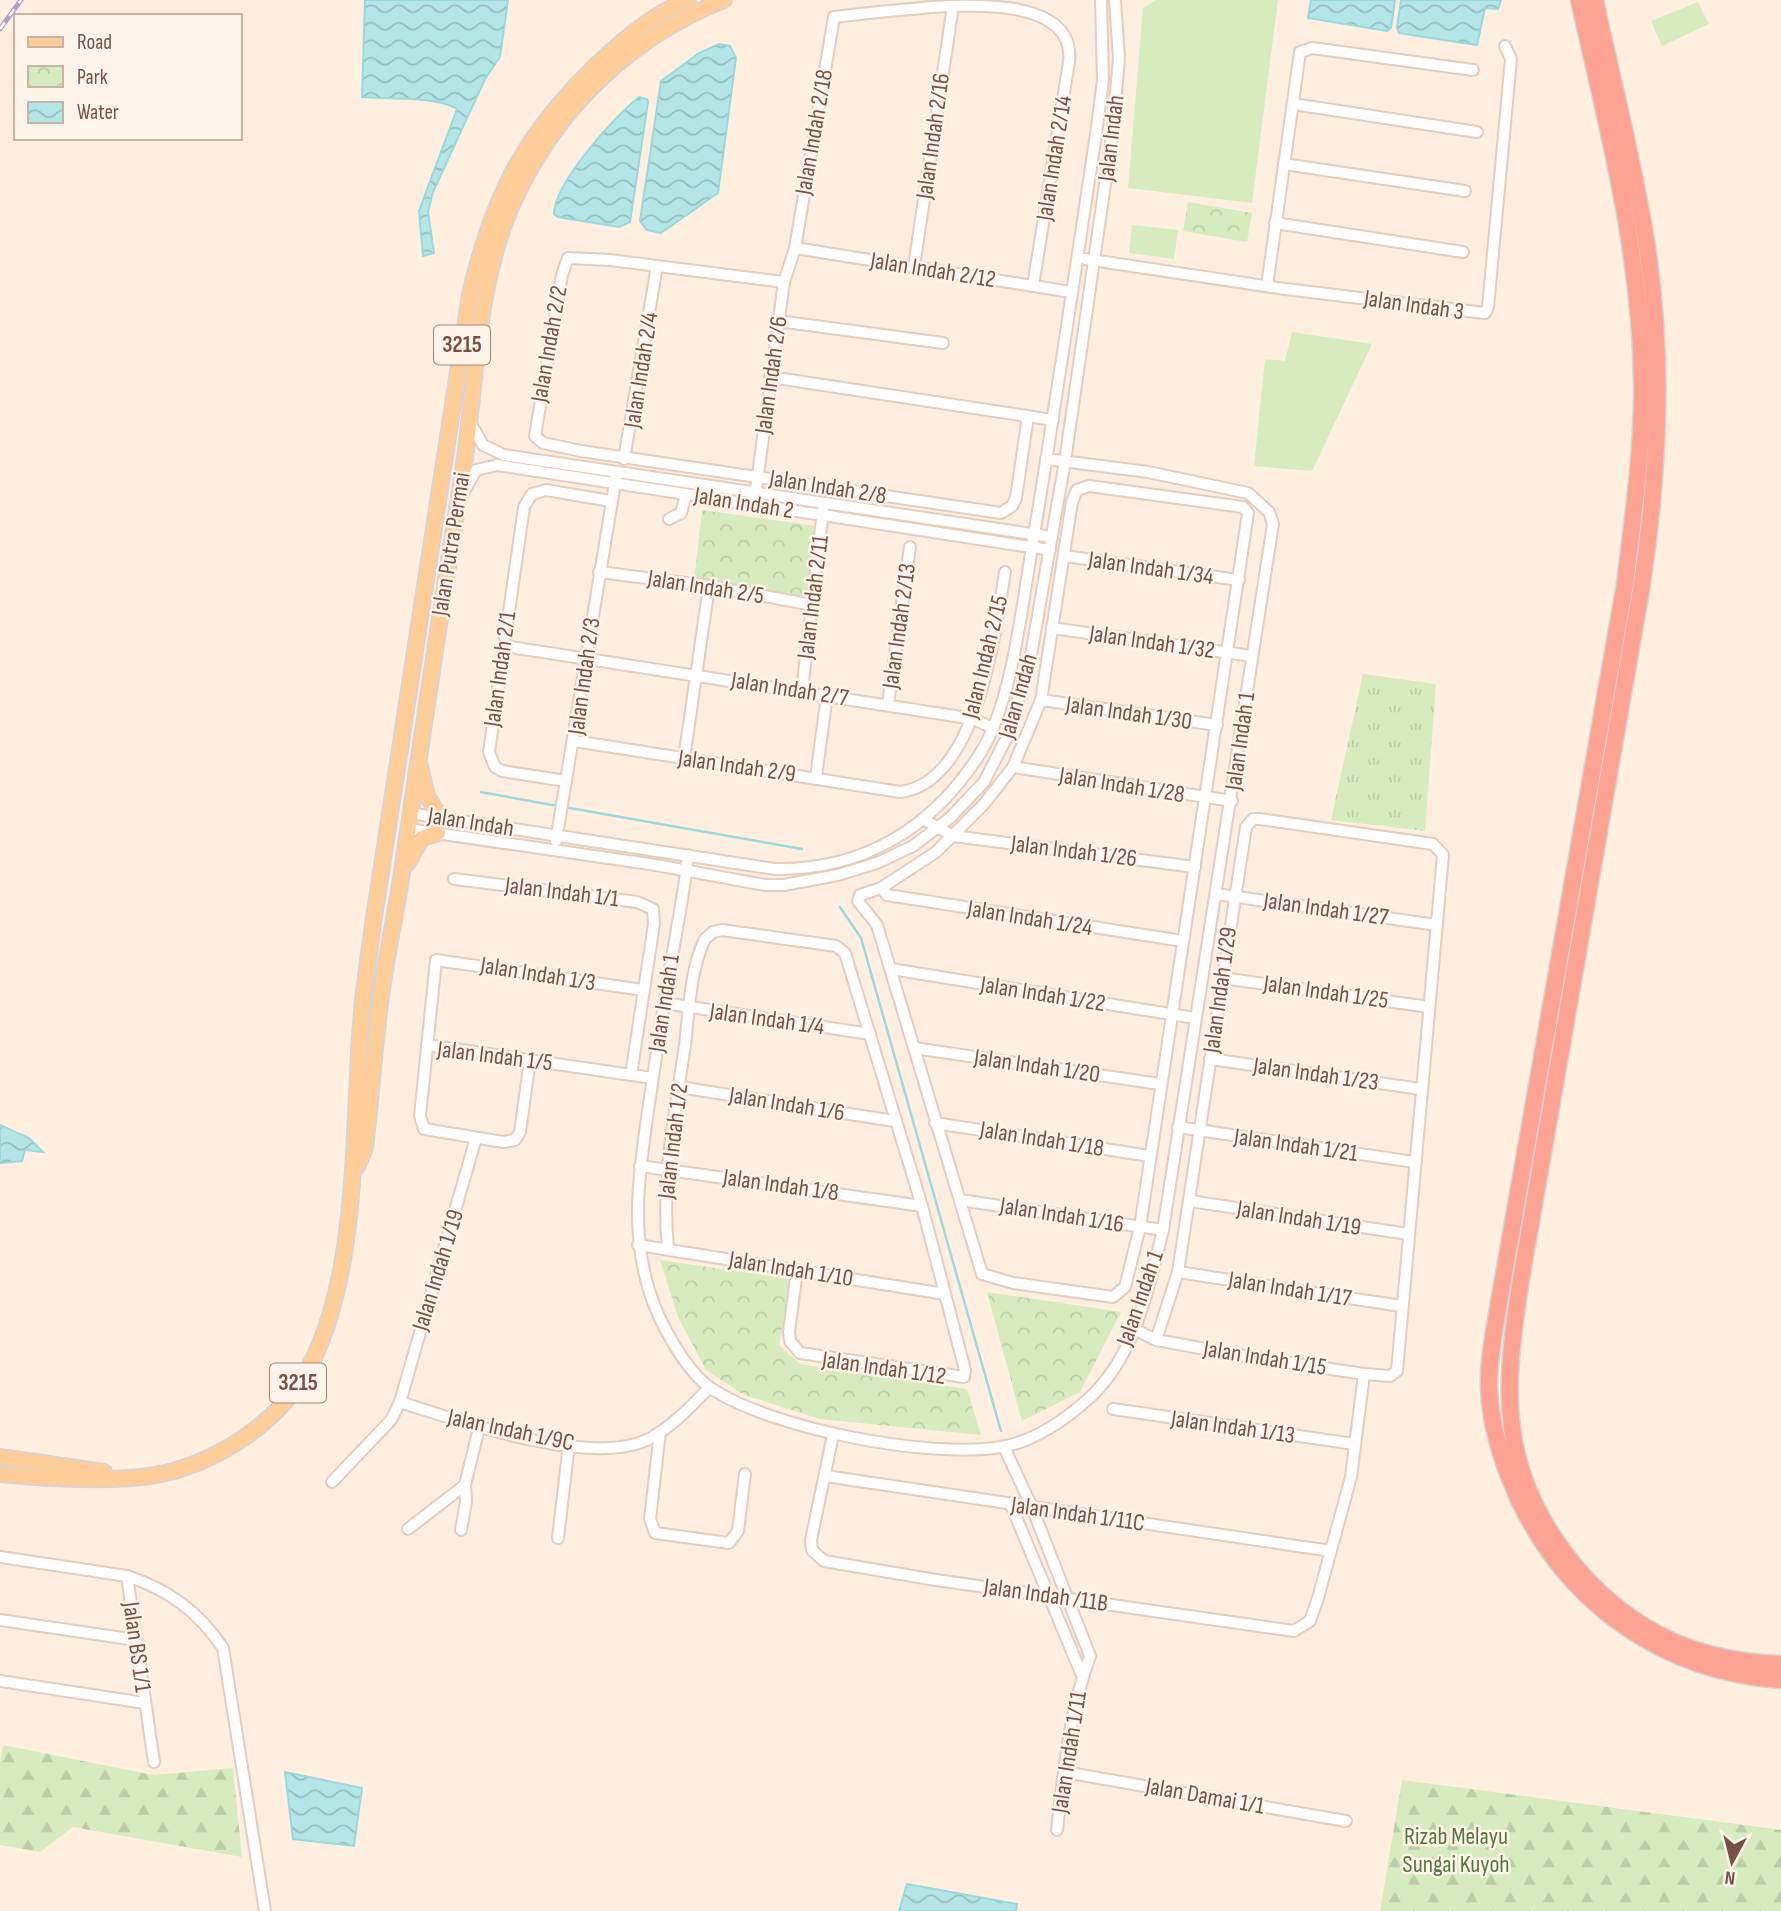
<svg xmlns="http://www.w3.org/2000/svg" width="1781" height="1911" font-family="'Sofia Sans Condensed',sans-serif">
<defs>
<pattern id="grass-tufts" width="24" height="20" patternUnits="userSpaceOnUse" patternTransform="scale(1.75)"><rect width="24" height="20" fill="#d6ecbf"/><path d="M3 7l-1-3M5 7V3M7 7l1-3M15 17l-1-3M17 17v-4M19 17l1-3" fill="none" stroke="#bbcca6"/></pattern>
<pattern id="forest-firs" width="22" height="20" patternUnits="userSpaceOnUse" patternTransform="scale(1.75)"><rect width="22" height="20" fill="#d6ecbf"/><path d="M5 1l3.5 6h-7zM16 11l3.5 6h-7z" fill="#bbcca6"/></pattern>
<pattern id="park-crowns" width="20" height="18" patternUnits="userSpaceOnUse" patternTransform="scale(1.75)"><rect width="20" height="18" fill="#d6ecbf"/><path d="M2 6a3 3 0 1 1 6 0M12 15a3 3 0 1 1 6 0" fill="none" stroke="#bbcca6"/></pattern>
<pattern id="water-waves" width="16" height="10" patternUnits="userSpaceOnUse" patternTransform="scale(1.75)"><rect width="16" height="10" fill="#b4e6e8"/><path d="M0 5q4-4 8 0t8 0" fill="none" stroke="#97bdbe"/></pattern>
</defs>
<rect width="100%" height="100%" fill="#feefe1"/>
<path fill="url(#grass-tufts)" d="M1363 674 1436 684 1425 831 1331 820Z"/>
<g fill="url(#forest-firs)">
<path d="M3 1745 153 1775 233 1768 242 1857 73 1827 40 1852 0 1845V1763Z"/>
<path d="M1402 1780 1781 1830V1911H1380Z"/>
</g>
<g fill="url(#park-crowns)">
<path d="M1188 202 1252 213 1247 242 1183 231Z"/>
<path d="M702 510 816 526 808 600 694 582Z"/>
<path d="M660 1260 791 1279 779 1345 800 1364 967 1389 981 1435 820 1419 744 1395 706 1370 678 1317Z"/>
<path d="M987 1292 1121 1312 1080 1392 1022 1421Z"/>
</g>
<g fill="#d6ecbf">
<path d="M1156 0H1278L1252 203 1128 188 1143 8Z"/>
<path d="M1698 2 1709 24 1662 46 1651 21Z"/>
<path d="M1132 225 1178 230 1174 259 1129 253Z"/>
<path d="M1292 332 1372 344 1312 471 1254 466 1265 359 1285 361Z"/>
</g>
<g fill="url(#water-waves)" stroke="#9ad8db" stroke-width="2">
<path d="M365 0H508L500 57 485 79 433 192 428 212 434 253 423 256 419 211 457 109C437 96 386 99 362 97Z"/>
<path d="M1311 0H1395L1391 28 1387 31 1308 18Z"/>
<path d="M1401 0H1501L1498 9 1485 8 1477 45 1399 33 1397 27Z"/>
<path d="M719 44 730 46 736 58 718 193 661 233 647 230 640 221 661 81 699 53Z"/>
<path d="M639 97 647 99 648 102 630 222 619 227 558 217 554 214C554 183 615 116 639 97Z"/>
<path d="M0 1125 29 1138 43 1152 25 1150 22 1161 0 1163Z"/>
<path d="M285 1772 362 1788 354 1846 293 1839Z"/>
<path d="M907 1884 1017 1904 1016 1911H899Z"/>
</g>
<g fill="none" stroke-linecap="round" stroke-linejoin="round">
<g stroke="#9ad8db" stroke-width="2.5">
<path d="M481 792 558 806"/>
<path d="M564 807 802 849"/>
<path d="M840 907 861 938 1001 1431"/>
</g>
<defs>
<g id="minor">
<path d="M1293 104 1477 132"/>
<path d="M1284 164 1465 191"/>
<path d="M1275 223 1463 252"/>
<path d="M795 248 1071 292"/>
<path d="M1085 259 1285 289 1485 313 1488 307 1511 59 1505 46"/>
<path d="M914 266 953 6"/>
<path d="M784 282 610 260 568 258 562 275 535 436 543 443 581 451 1001 513 1012 506 1016 498 1028 416"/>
<path d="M1267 286 1300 52 1312 48 1473 70"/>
<path d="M778 321 943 343"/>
<path d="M770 377 1053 420"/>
<path d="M470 422 483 445 504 455 1052 537"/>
<path d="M624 459 657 266"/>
<path d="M1089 486 1243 507 1248 513 1140 1227 1125 1287 1113 1297 1013 1283 982 1274 877 925 858 901 860 895 881 888 936 852 984 804 1013 767 1041 700 1072 502 1077 490Z"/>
<path d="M462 495 476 470 497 465 1050 550"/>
<path d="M754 504 784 282 795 248 834 17C867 13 899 10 932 7 977 4 1076 0 1069 62L1033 286"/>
<path d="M669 519 681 513 686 494"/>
<path d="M1064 556 1239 580"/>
<path d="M599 572 709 586 813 605"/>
<path d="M1052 628 1252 656"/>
<path d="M504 646 974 719 992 728"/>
<path d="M802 691 823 510"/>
<path d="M1041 700 1217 725"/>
<path d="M888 704 910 547"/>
<path d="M574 741 900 792C977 783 995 633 1005 572"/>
<path d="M684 759 709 586"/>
<path d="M1013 767 1232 801"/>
<path d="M816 777 827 695"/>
<path d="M566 781 502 771 495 767 489 752 524 507 532 494 546 490 611 501"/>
<path d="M409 813 775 869C865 870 934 827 981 752 1012 702 1022 606 1032 547 1055 410 1075 272 1096 134L1103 80 1101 0"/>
<path d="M923 819 953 836 1195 867"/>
<path d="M408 829 656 865 765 885H784L838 875 877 863 913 846 950 818 984 782 1008 735 1031 655 1065 461 1112 136 1119 59 1115 0"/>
<path d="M556 841 616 477"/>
<path d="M688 855C685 886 679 916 674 946 664 1001 656 1056 648 1111 639 1173 630 1232 650 1293 659 1322 686 1372 712 1389 773 1429 929 1459 1001 1447 1032 1442 1063 1421 1086 1401 1134 1360 1149 1288 1163 1230L1273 524 1269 512 1248 493 1148 472 1046 459"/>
<path d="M454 879 637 902 653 909 654 924 631 1075"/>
<path d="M881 888 887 895 1183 941"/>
<path d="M1216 894 1437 925"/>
<path d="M891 969 1195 1018"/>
<path d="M1222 978 1429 1007"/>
<path d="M664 1003 870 1034"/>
<path d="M427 1045 652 1078"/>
<path d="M914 1048 1160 1084"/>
<path d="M1210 1059 1421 1089"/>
<path d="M530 1060 520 1132 515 1140 503 1142 424 1129 420 1116 436 960 643 990"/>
<path d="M679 1087 894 1121"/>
<path d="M935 1123 1150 1156"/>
<path d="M1178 1127 1414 1162"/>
<path d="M640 1166 922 1206"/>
<path d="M960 1200 1163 1230"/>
<path d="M1190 1201 1408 1234"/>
<path d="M638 1245 945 1294"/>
<path d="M668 1248C661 1180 675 1113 685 1045 689 1012 690 969 705 939L713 932 722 930 836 946 845 953 922 1206 965 1370 964 1377 800 1353 790 1341 789 1332 797 1270"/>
<path d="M1178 1272 1401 1306"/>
<path d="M1134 1329 1156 1340 1239 1355 1364 1374 1390 1376 1397 1371 1443 855 1433 844 1260 819H1253L1246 827 1178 1272 1156 1340"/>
<path d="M400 1402C459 1421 589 1467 647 1440 671 1428 691 1406 709 1388"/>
<path d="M1113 1409 1354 1444"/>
<path d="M660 1432 650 1519 655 1533 729 1543 738 1531 745 1474"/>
<path d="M833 1435 811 1540 812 1550 824 1561 936 1580 1294 1631 1310 1621 1318 1598 1351 1477 1364 1374"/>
<path d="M1004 1447 1031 1505 1090 1656C1069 1714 1064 1769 1057 1830"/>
<path d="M825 1476 1331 1551"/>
<path d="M332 1482 391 1420 400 1402 476 1138"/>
<path d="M1014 1502 1011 1505 1081 1673"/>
<path d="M408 1529 465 1485"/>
<path d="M461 1530 466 1502 465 1485 479 1428"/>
<path d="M558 1538 569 1444"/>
<path d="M0 1557 127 1576C169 1590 198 1611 223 1648L265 1911"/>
<path d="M127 1576 154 1762"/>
<path d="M0 1620 136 1640"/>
<path d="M0 1681 145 1703"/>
<path d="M1064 1772 1346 1821"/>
</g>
<g id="major">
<path d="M420 766 427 796 441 818"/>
<path d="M407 864 422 838 438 833"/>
<path d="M357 1167 365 1148C371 1098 374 1047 381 997 386 957 395 918 401 879 421 743 441 607 463 472 477 380 475 280 517 194 559 106 633 36 724 0"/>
<path d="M0 1457 104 1472"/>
<path d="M0 1474C48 1479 128 1484 174 1471 225 1456 276 1422 304 1376 360 1283 352 1130 361 1024 363 990 369 957 373 924L470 294C494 192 527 129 605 57 629 35 657 12 688 0"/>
</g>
<g id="highway">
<path d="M1579 0C1607 126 1641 252 1642 382 1643 449 1633 517 1625 584L1498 1308C1494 1334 1488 1361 1489 1387 1490 1426 1503 1465 1519 1500 1569 1605 1664 1672 1781 1680"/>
<path d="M1595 0C1612 80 1633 159 1646 240 1664 354 1659 475 1641 590L1520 1285C1513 1332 1506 1380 1512 1428 1523 1517 1591 1605 1672 1641 1706 1656 1744 1663 1781 1664"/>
</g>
</defs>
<use href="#minor" stroke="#e4ccbf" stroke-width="14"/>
<use href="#major" stroke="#dbd2cf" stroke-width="18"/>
<use href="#highway" stroke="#dbd2cf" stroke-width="19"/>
<use href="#minor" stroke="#fff" stroke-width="10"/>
<use href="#major" stroke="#ffcd97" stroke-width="14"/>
<use href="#highway" stroke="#fca394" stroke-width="16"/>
<defs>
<path id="rail" d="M0 29 21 0"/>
</defs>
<use href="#rail" stroke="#b09fc7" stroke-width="5"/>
<use href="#rail" stroke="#fff4e9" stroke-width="2.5" stroke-dasharray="8" stroke-linecap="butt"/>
</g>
<g text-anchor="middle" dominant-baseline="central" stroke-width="5" stroke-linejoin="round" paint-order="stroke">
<g fill="#fff4e9" stroke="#9f8377" stroke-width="2">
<rect x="434" y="325.5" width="56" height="39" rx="5"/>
<rect x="270" y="1363.5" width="56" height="39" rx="5"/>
</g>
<g font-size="23" font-weight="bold" fill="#765246">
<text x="462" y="345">3215</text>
<text x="298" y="1383">3215</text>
</g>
<g font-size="24" fill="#765246" stroke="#fff4e9">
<text transform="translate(814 132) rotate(-80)">Jalan Indah 2/18</text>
<text transform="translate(933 136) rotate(-82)">Jalan Indah 2/16</text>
<text transform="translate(1111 138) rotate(-83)">Jalan Indah</text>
<text transform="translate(1054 158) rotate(-81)">Jalan Indah 2/14</text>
<text transform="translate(933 270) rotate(9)">Jalan Indah 2/12</text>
<text transform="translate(1414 305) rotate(8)">Jalan Indah 3</text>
<text transform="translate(549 344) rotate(-80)">Jalan Indah 2/2</text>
<text transform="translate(641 370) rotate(-81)">Jalan Indah 2/4</text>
<text transform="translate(771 375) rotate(-82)">Jalan Indah 2/6</text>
<text transform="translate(828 487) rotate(9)">Jalan Indah 2/8</text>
<text transform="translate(744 503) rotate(9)">Jalan Indah 2</text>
<text transform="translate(451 544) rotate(-81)">Jalan Putra Permai</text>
<text transform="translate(1151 568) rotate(8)">Jalan Indah 1/34</text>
<text transform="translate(706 587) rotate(9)">Jalan Indah 2/5</text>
<text transform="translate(813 597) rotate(-83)">Jalan Indah 2/11</text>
<text transform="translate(899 626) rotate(-82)">Jalan Indah 2/13</text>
<text transform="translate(1152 642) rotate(8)">Jalan Indah 1/32</text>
<text transform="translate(985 657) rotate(-76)">Jalan Indah 2/15</text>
<text transform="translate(500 669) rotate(-82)">Jalan Indah 2/1</text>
<text transform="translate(584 676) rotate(-82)">Jalan Indah 2/3</text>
<text transform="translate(790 689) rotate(9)">Jalan Indah 2/7</text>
<text transform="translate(1018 696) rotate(-74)">Jalan Indah</text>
<text transform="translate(1129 713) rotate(8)">Jalan Indah 1/30</text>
<text transform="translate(1240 741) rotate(-82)">Jalan Indah 1</text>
<text transform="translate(737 766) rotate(8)">Jalan Indah 2/9</text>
<text transform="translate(1122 785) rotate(9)">Jalan Indah 1/28</text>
<text transform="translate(471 822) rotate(9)">Jalan Indah</text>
<text transform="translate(1074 851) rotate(7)">Jalan Indah 1/26</text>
<text transform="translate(562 892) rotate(7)">Jalan Indah 1/1</text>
<text transform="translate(1326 909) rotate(8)">Jalan Indah 1/27</text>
<text transform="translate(1030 918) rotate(9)">Jalan Indah 1/24</text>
<text transform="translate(538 974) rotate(9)">Jalan Indah 1/3</text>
<text transform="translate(1220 990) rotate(-82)">Jalan Indah 1/29</text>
<text transform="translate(1326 992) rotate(8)">Jalan Indah 1/25</text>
<text transform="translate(1043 994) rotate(9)">Jalan Indah 1/22</text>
<text transform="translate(664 1003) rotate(-81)">Jalan Indah 1</text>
<text transform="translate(767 1019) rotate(8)">Jalan Indah 1/4</text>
<text transform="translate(495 1056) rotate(7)">Jalan Indah 1/5</text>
<text transform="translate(1037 1066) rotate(8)">Jalan Indah 1/20</text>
<text transform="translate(1316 1074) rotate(8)">Jalan Indah 1/23</text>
<text transform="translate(787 1104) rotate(9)">Jalan Indah 1/6</text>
<text transform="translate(1042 1139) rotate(9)">Jalan Indah 1/18</text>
<text transform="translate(673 1141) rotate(-83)">Jalan Indah 1/2</text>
<text transform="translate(1296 1145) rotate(8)">Jalan Indah 1/21</text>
<text transform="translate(781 1185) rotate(8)">Jalan Indah 1/8</text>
<text transform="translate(1062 1215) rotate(9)">Jalan Indah 1/16</text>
<text transform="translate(1299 1218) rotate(9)">Jalan Indah 1/19</text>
<text transform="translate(791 1269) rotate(9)">Jalan Indah 1/10</text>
<text transform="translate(438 1270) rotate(-73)">Jalan Indah 1/19</text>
<text transform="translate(1290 1289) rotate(9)">Jalan Indah 1/17</text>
<text transform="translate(1140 1298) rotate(-71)">Jalan Indah 1</text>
<text transform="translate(1265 1358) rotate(9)">Jalan Indah 1/15</text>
<text transform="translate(884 1368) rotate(8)">Jalan Indah 1/12</text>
<text transform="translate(1233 1427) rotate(8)">Jalan Indah 1/13</text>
<text transform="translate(511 1430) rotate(12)">Jalan Indah 1/9C</text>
<text transform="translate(1078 1514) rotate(8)">Jalan Indah 1/11C</text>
<text transform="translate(1046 1595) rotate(8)">Jalan Indah /11B</text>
<text transform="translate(137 1647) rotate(82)">Jalan BS 1/1</text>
<text transform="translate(1069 1752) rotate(-81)">Jalan Indah 1/11</text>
<text transform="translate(1205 1796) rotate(10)">Jalan Damai 1/1</text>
</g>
<g font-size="24" fill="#53773b" stroke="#fff4e9">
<text x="1456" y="1836">Rizab Melayu<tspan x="1456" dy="28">Sungai Kuyoh</tspan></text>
</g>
</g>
<rect x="14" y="14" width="228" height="126" fill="#fff4e9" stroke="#c8b3a8" stroke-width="2"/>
<rect x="28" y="37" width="35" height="10" fill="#ffcd97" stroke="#c8b3a8" stroke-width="2"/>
<text x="77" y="49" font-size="21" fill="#765246">Road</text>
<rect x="28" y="66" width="35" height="21" fill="url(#park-crowns)" stroke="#c8b3a8" stroke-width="2"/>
<text x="77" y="84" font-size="21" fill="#765246">Park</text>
<rect x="28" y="102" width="35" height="21" fill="url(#water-waves)" stroke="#c8b3a8" stroke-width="2"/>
<text x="77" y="119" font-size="21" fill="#765246">Water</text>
<g transform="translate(1732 1862) rotate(187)" stroke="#fff4e9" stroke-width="5" paint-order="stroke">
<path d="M0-5L12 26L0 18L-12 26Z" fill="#765246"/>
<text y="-10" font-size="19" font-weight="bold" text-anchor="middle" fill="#765246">N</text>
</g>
</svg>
